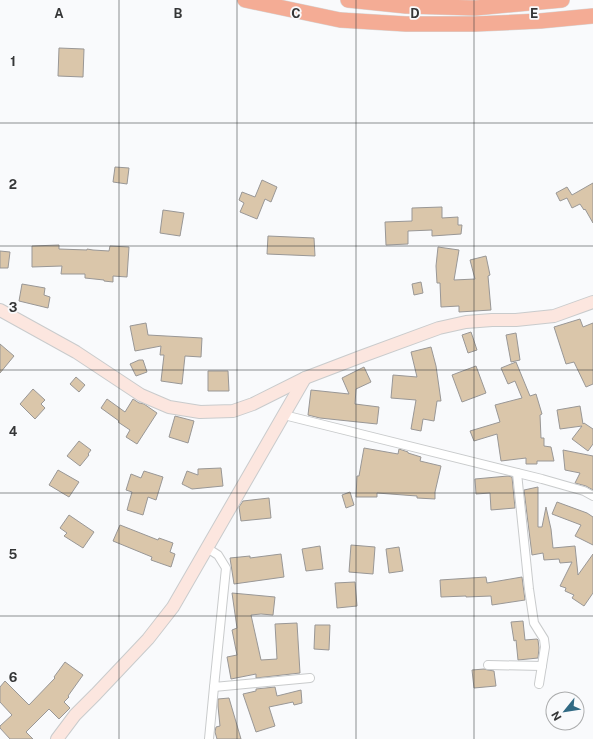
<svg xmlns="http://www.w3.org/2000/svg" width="593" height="739" font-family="'Public Sans',sans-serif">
<rect width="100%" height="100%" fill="#f9fafc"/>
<g fill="#dac6aa" stroke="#999796">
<path d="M59 48 84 49 83 77 58 76Z"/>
<path d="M115 167 129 168 127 184 113 182Z"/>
<path d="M262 180 277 187 271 202 265 199 257 219 240 212 244 203 239 200 242 192 255 197Z"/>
<path d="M593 183V223L585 209 584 210 580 204 572 208 567 198 560 201 556 193 567 187 572 195Z"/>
<path d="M442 207V218L458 217V225H462L461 234 432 236V230L408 231V244L386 245 385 222 412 221V208Z"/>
<path d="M163 210 184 213 180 236 160 233Z"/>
<path d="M268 236 314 238 315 256 267 254Z"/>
<path d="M59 245V249L87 250V249L93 250 109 251 110 246 129 247 127 277 113 276V282L104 281V280L85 278V274H61L62 266 32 267V246Z"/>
<path d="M438 247 459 250 454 280 475 279 470 260 486 256 490 275 488 276 491 310 459 312V306L441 307 440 283H437L436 266Z"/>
<path d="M0 251 10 252 8 268H0Z"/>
<path d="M421 282 423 293 414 295 412 284Z"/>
<path d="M22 284 45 288 44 295 50 297 48 308 19 301Z"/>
<path d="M580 319 583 327 593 323V384L586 387 574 362 566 364 554 327Z"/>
<path d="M146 323 148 335 202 338 201 357 185 356 182 384 161 381 164 355H160L161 346 135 351 130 326Z"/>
<path d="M471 332 477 350 468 353 462 335Z"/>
<path d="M516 333 520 360 511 362 506 335Z"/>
<path d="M0 344 14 356 0 373Z"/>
<path d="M431 347 436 366 441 401H437L434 421 423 419 421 431 411 429 416 400 391 398 393 375 417 377 411 352Z"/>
<path d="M139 360H143L147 372 136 376 130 364Z"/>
<path d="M516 362 530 396 536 394 542 414 540 415 541 438H544V446L551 447 554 461H537V464H526V458L501 461 497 434 474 441 470 431 500 422 495 405 522 398 515 381 508 384 501 368Z"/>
<path d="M476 366 486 393 462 402 452 375Z"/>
<path d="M364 367 371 382 356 389 355 404 379 407 377 424 320 418 308 415 311 390 349 394 342 378Z"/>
<path d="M208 371H228L229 391H208Z"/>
<path d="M76 377 85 385 79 392 70 384Z"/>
<path d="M33 389 45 400 41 404 45 408 35 419 20 404Z"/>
<path d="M107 399 125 412 133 399 139 403H140L144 404 157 413 137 444 126 437 130 430 118 422 119 421 101 408Z"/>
<path d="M580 406 583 424 584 423 593 429V444L588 451 572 439 582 426 560 429 557 410Z"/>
<path d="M175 416 194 421 188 443 169 437Z"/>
<path d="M79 441 91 450 88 454 89 455 80 466 67 456Z"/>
<path d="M364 448 398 454 399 449 408 452V453L421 457 420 461 441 466 435 492V499L417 498V496L377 493V497H356L357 476H359Z"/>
<path d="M563 450 593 456V490L586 486 575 483 580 473 565 470Z"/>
<path d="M221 468 223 486 192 489 182 484 187 471 198 475V469Z"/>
<path d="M58 470 79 482 69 497 49 485Z"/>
<path d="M144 471 163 477 156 500 148 497 143 515 127 510 132 492 126 490 131 474 141 478Z"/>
<path d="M508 476 512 477 515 508 491 510 490 493 476 494 475 479Z"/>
<path d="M538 487V527H542L546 507 551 529 553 548 575 546 578 575 593 554V593L584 606 572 598 574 595 565 591 566 588 560 586 572 562 560 563 559 559 544 560 543 553 532 555 524 490Z"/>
<path d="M350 492 354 505 346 508 342 495Z"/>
<path d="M269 498 271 518 241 521 239 507 243 501Z"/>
<path d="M557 502 587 513 593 517V545L575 536 581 525 552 514Z"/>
<path d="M69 515 94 532 83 548 64 536 67 533 60 528Z"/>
<path d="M120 525 158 540 159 538 173 543 170 552 175 554 171 567 151 560 152 557 113 541Z"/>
<path d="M351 545 375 547 373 574 349 572Z"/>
<path d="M320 546 323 569 306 571 302 549Z"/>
<path d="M399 547 403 571 389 573 386 549Z"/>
<path d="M281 554 284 577 234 584 230 558 250 556V558Z"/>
<path d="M486 577 487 583 522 577 525 600 492 605 491 596 466 597V596L441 597 440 580Z"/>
<path d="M355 582 357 606 337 608 335 583Z"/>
<path d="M232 593 275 597 273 615 261 614 251 615 261 660 277 659 275 624 297 623 300 673 256 678V674L231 679 227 657 237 655 232 630 237 628Z"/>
<path d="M523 621 525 640 537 639 538 640 539 648 538 658 518 660 516 640 514 641 511 622Z"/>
<path d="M315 625H330L329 650 314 649Z"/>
<path d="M65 662 83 675 68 696 69 697 64 702 70 708 59 719 49 709 26 732 33 739H10L0 728V726L12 715 0 702V687L5 681 29 705 55 678 54 677Z"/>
<path d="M484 669 488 670 494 671 496 686 474 688 472 670Z"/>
<path d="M275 687 277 696 301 690 302 703 294 705 293 702 269 707 275 726 256 732 243 694 256 691V689Z"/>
<path d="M229 698 241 739H217L215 732 216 727 220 726 218 706V699Z"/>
</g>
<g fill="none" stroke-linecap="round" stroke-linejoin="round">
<defs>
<g id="street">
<path d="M284 415 542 479 584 491 593 496"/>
<path d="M517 473 529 589 534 623 544 639 545 647 539 684"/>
<path d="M207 548 218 555 226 568 214 687 310 678"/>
<path d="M488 665 542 666"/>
<path d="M209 739 214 687"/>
</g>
<g id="secondary">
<path d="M0 310 76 352 141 395 169 407 200 412 233 411 253 404 305 378 360 357 439 328 466 322 492 320H516L554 316 593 302"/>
<path d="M57 739 75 715 96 694 148 639 173 607 305 378"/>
</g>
<g id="highway">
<path d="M245 0 340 20 406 24H475L540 21 593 16"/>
<path d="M348 0 406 6 475 8 562 0"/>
</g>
</defs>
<use href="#street" stroke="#c9cbcc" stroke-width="10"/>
<use href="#secondary" stroke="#c9cbcc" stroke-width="14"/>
<use href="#highway" stroke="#d7d7d7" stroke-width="16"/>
<use href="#street" stroke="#fff" stroke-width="8"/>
<use href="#secondary" stroke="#fce6df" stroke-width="12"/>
<use href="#highway" stroke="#f4ac95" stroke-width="15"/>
</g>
<path fill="none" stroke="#353637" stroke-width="1" stroke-opacity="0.55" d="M119 0V739M237 0V739M356 0V739M474 0V739M0 123H593M0 246H593M0 370H593M0 493H593M0 616H593"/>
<g font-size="13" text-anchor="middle" font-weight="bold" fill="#353637" stroke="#f9fafc" stroke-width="3.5" stroke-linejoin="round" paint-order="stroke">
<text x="59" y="18">A</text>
<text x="178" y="18">B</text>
<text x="296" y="18">C</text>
<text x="415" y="18">D</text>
<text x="534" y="18">E</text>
<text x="13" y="66">1</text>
<text x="13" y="189">2</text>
<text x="13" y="312">3</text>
<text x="13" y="436">4</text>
<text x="13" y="559">5</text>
<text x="13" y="682">6</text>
</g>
<g transform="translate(565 711) rotate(240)"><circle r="19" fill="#f9fafc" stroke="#abacad"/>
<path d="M0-3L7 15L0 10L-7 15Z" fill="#316a84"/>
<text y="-6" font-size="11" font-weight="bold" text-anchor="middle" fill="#353637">N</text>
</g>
</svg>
